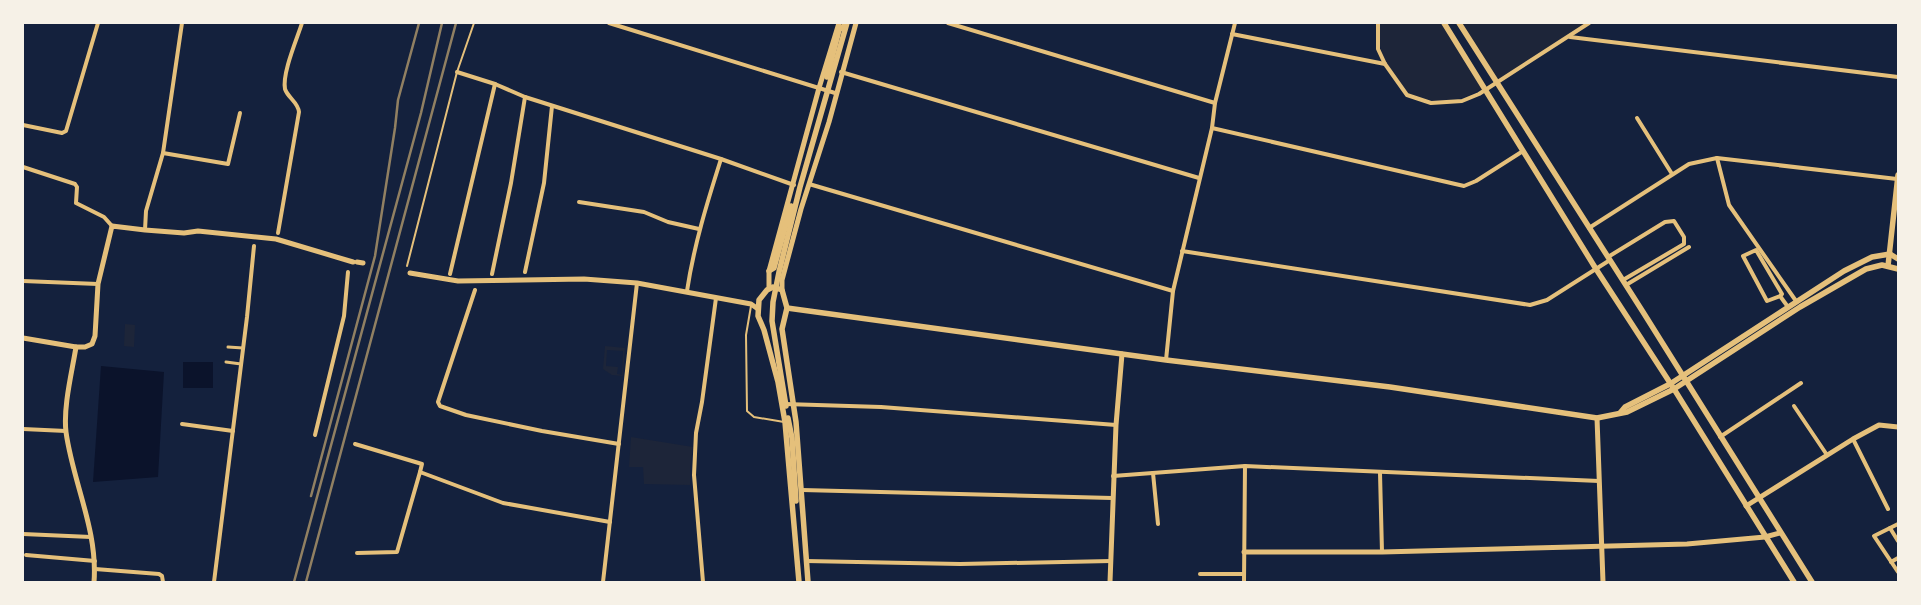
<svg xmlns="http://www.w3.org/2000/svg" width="1921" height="605" font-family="Barlow,sans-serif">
<rect width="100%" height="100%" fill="#14213d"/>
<g fill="#1d2539" fill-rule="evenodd">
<path d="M1380 23H1443L1484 86C1464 103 1432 105 1409 93 1404 91 1400 84 1397 79 1385 62 1375 45 1380 23Z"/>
<path d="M1462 23H1587L1565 39 1498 79Z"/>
<path d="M125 324 135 325 134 347 124 346Z"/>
<path d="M605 346 625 348 623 376 612 375 603 369ZM607 350 623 351 622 375 617 374 618 367 606 366Z"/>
<path d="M631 437 693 447 690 467V485L644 484 643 467H629Z"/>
</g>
<g fill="#0b132b">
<rect x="183" y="362" width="30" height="26"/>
<path d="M101 366 164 372 158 477 93 482Z"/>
</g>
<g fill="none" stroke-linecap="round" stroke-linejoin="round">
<g stroke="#e5c07b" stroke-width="2">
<path d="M407 266 457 72 474 23"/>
<path d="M751 306 746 335 747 411 754 417 784 422"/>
</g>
<g stroke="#e5c07b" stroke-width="3">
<path d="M228 347 243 348"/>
<path d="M226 362 241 364"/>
</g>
<g stroke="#e5c07b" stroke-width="4">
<path d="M609 23 835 93"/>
<path d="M948 23 1215 103"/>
<path d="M1378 23V49L1385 64 1407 95 1431 103 1462 101 1479 94 1589 23"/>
<path d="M1232 34 1385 64"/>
<path d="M1570 37 1898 77"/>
<path d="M457 72 495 84 525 97 721 159 794 185"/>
<path d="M841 72 1199 178"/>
<path d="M1637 118 1672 174"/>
<path d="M23 125 62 133 66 131 98 23"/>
<path d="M1212 128 1464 186 1476 181 1523 151"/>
<path d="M163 153 228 164 240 113"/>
<path d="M1717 158 1729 205 1796 301"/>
<path d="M23 167 75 184 77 187 76 203 104 217 112 226"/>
<path d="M809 184 1173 291"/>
<path d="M579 202 644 212 668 222 699 229"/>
<path d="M1589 228 1689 164 1717 158 1897 179"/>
<path d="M145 230 146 211 163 153 182 23"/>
<path d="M278 233 299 112C298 102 288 98 285 89 282 73 297 39 302 23"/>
<path d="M1182 251 1530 305 1547 300 1610 260"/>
<path d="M1608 257 1665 222 1674 221 1684 237V244L1623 280"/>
<path d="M525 272 544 183 552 106"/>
<path d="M450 274 495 84"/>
<path d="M492 274 511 183 525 97"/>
<path d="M23 281 98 284"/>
<path d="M1626 285 1689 247"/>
<path d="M475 290 438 402 440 406 466 415 542 431 619 444"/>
<path d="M687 291C694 245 707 203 721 159"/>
<path d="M1780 296 1767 301 1743 256 1756 250 1782 294 1780 296 1788 307"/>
<path d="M1166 360 1173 291 1212 128 1215 103 1235 23"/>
<path d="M785 404 881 407 1116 425"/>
<path d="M1794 406 1827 455"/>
<path d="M182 424 233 431"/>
<path d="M23 429 66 431"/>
<path d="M315 435 344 316 348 272"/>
<path d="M1720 437 1801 383"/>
<path d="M1853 439 1888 509"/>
<path d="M355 444 422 464 420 472"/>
<path d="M1153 473 1158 524"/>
<path d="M1380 473 1382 552"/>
<path d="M1113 476 1245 466 1599 481"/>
<path d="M802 490 1112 498"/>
<path d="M1898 524 1874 536 1898 572"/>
<path d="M1890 528 1898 541"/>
<path d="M23 534 91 537"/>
<path d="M357 553 397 552 420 472 503 503 610 522"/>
<path d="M26 555 95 561"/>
<path d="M806 561 960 564 1111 561"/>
<path d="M1891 562 1898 558"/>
<path d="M95 569 159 574 162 576 163 582"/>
<path d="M1200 574H1244"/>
<path d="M214 582 247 317 254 246"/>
<path d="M603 582 637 283"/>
<path d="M703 582 694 475 696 433 702 402 716 298"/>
<path d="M1244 582 1245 466"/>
</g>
<g stroke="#e5c07b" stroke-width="5">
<path d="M357 262 363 263"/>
<path d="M410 273 458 281 584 279 637 283 751 304 758 309"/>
<path d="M769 288V271L819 88 839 23"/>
<path d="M782 290V280L801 209 829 122 856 23"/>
<path d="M23 338 76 347H85L92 344 95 336 98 284 112 226 145 230 184 233 198 231 276 239 353 262"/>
<path d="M76 347C72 372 63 407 66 432 73 483 98 530 94 582"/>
<path d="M1597 418 1603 582"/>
<path d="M1746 506 1853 439 1879 425 1898 427"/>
<path d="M1244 552H1382L1687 544 1765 537 1780 533"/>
<path d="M1110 582 1116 425 1122 354"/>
</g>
<g stroke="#e5c07b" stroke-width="5.5">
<path d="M1444 23 1596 269 1674 389 1794 582"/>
<path d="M1459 23 1643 312 1812 582"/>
<path d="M827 77 839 30 846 24"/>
<path d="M1890 254 1898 259"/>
<path d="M1888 266 1898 175"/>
<path d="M769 271 774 268 791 206"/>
<path d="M787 308 1166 360 1390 387 1597 418 1627 412 1674 389 1800 307 1866 269 1882 265 1898 269"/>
<path d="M786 406 772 321 773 302 779 272 800 187 847 23"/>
<path d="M1620 413 1625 407 1670 384 1844 271 1872 257 1890 254"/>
<path d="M788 418 792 438 796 501"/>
<path d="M799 582 785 422 778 382 764 330 758 316 759 300 767 290 773 287 782 290 787 308 782 329 796 422 808 582"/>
</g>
<g stroke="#918062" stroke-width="2.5">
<path d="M311 496 375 256 395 128 398 100 419 23"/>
<path d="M294 582 421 113 442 23"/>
<path d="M306 582 456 23"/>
</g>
</g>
<rect width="1921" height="605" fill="none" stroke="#f6f1e7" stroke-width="48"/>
</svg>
